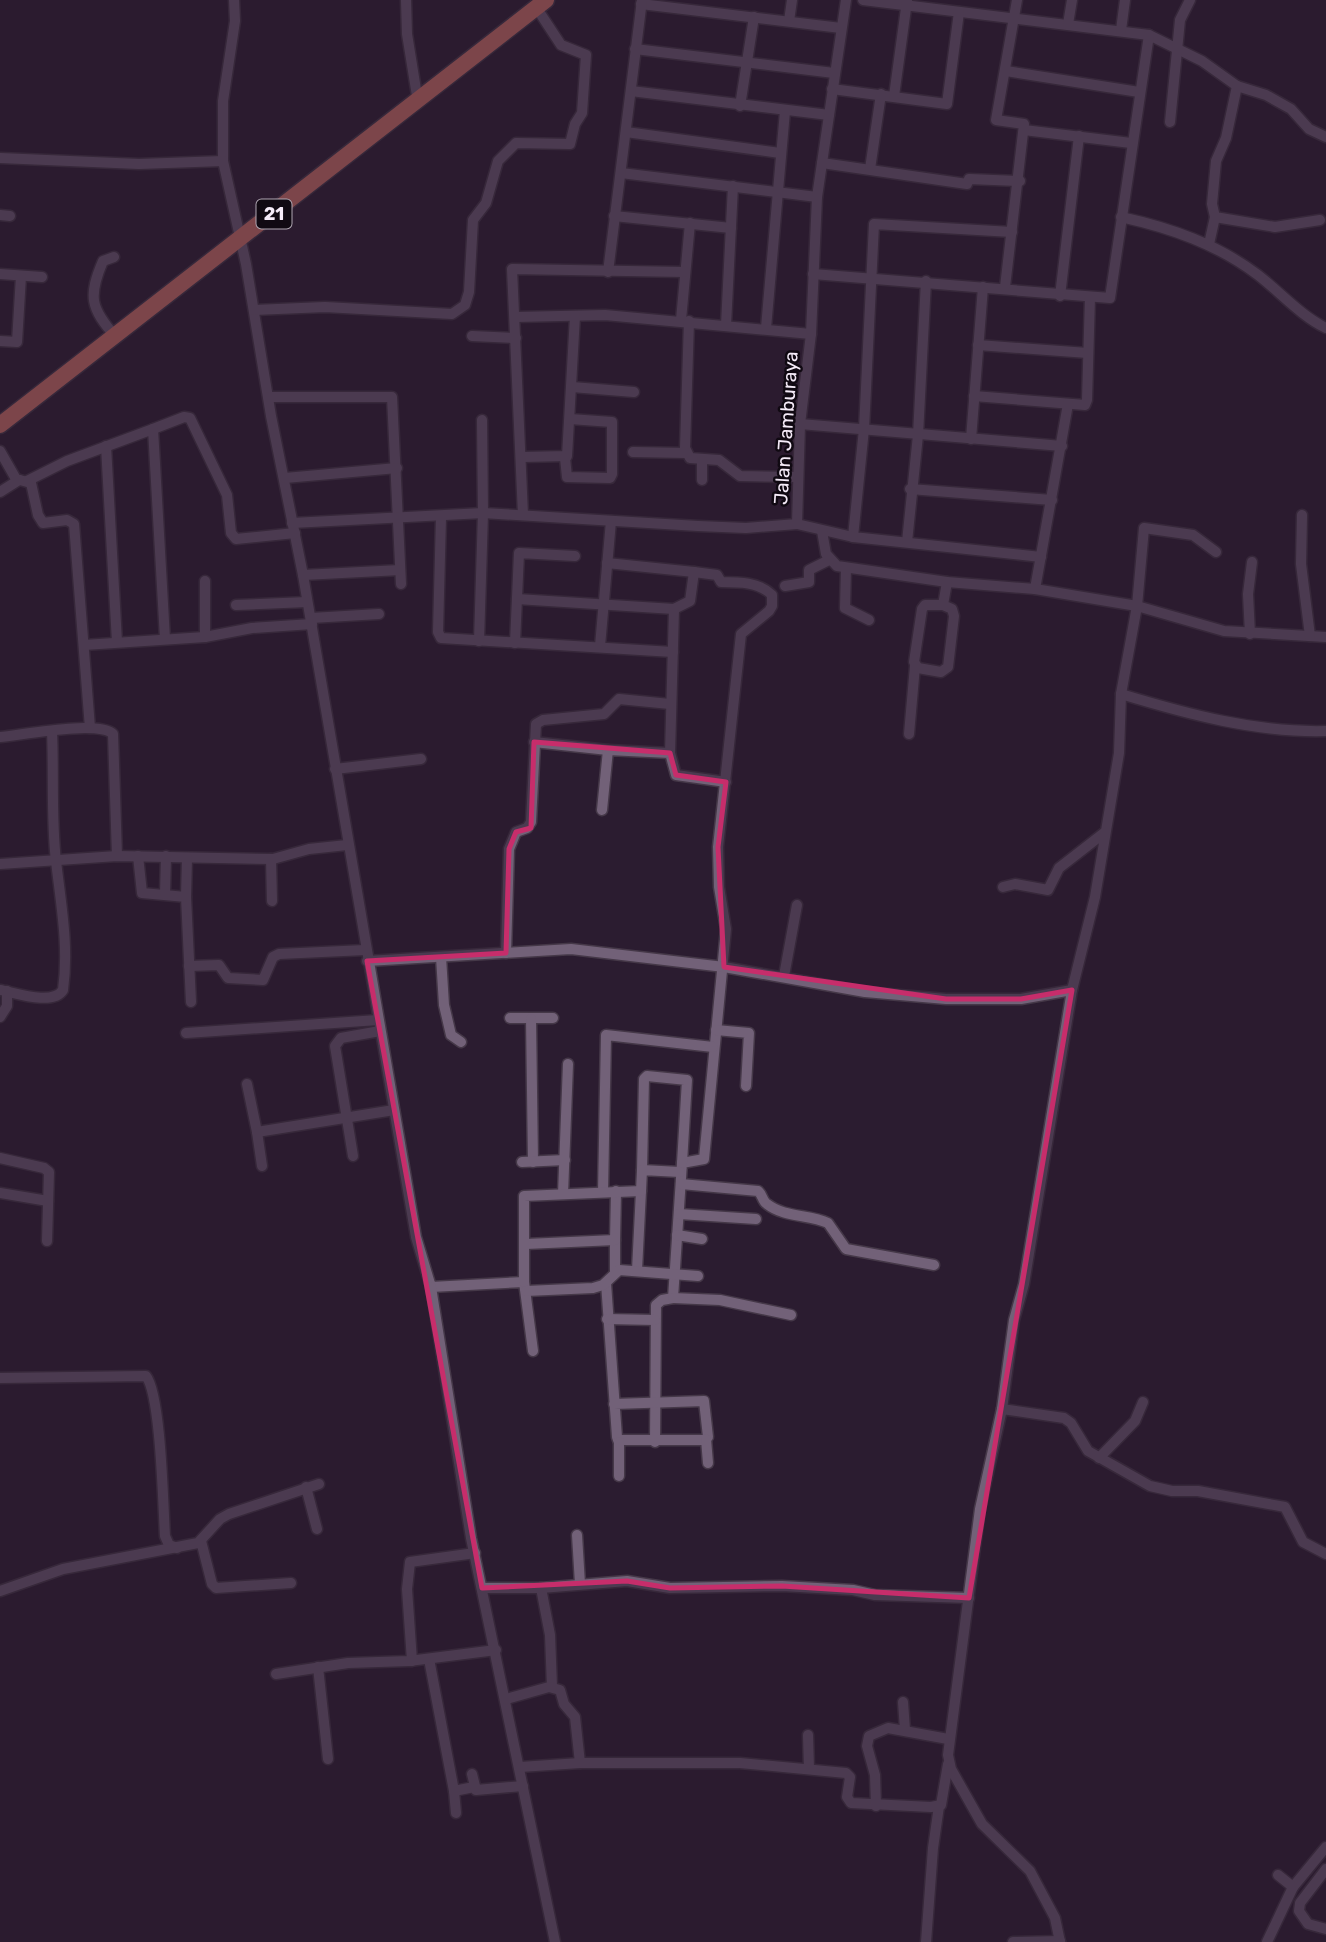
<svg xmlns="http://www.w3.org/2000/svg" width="1326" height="1942" font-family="Rubik,sans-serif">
<rect width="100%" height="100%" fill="#2b1c30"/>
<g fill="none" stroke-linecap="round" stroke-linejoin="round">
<defs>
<g id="minor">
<path d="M234 0 235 21 223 101V161L246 264 271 416 303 575 416 1237 431 1287 524 1282 533 1351"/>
<path d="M406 0 407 34 418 102"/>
<path d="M863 0 1149 35 1202 61 1237 86 1266 95 1291 109 1309 129 1326 137"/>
<path d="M641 4 841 28"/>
<path d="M789 21 792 0"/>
<path d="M1068 24 1072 0"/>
<path d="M1121 30 1125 0"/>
<path d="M635 49 834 73"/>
<path d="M1006 71 1139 92"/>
<path d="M1237 86 1226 138 1216 161 1212 204 1215 217 1275 227 1320 220"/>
<path d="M832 89 947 104 959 12"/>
<path d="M631 91 829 115"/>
<path d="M894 96 907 1"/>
<path d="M740 106 754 17"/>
<path d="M1170 122 1180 20 1190 0"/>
<path d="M1024 130 1131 143"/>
<path d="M626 132 780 153"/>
<path d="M0 158 139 164 223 161"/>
<path d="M822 163 967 184 969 179 1020 181"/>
<path d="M870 169 881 94"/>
<path d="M621 173 817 197"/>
<path d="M0 215 10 216"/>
<path d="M614 216 731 228"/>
<path d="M1121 217C1171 228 1217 244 1258 275 1280 292 1301 316 1326 328"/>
<path d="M1012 232 874 224 864 429 853 537 1041 557"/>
<path d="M1209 244 1215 217"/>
<path d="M114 257 103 261C88 296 90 308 116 337"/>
<path d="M608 272 642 0"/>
<path d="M0 274 42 277"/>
<path d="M813 274 1110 298 1149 35"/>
<path d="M1005 287 1024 124 996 120 1017 0"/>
<path d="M1060 296 1079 136"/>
<path d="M254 310 325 307 452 314 465 305 469 292 473 220 486 203 498 161 516 143 570 144 575 124 582 113 586 55 561 45 536 7"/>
<path d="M515 317 605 315 811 334"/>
<path d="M681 320 690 223"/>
<path d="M689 321 685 448 690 458 719 460 740 476 798 477"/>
<path d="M726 325 733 186"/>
<path d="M766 328 785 111"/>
<path d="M472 336 516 338"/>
<path d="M0 341 17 342 21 276"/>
<path d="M978 345 1088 353"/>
<path d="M572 387 634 392"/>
<path d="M974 396 1085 405 1087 400 1090 297"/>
<path d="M269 397H392L401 584"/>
<path d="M1068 404 1035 589 1137 606 1224 631 1326 637"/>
<path d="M800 424 1062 446"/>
<path d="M153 429 184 417 190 418 227 495 231 533 236 539 295 533"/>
<path d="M971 439 983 287"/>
<path d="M106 446 117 642"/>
<path d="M0 451 16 479 31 483 38 515 43 523 67 520 74 524 90 728"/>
<path d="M633 452 687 453"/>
<path d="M522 457 567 456 575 316"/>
<path d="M565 458 567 477 610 478 612 474V422L570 419"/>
<path d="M285 478 397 468"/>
<path d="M702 480V461"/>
<path d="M27 481 67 461 153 429 165 639"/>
<path d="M910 489 1052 500"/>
<path d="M0 492 19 480"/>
<path d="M523 515 512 269 685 272"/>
<path d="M1302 515 1301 564 1310 636"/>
<path d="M441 517 438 632 441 638 673 652"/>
<path d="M292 523 483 513 698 526 746 528 797 524 800 424 811 334 817 197 846 0"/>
<path d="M797 524 853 537"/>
<path d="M822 531 826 554 837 566 947 582 1035 589"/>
<path d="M907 542 918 435 926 281"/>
<path d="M607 563 694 572"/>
<path d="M846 568 845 608 869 620"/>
<path d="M303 575 400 570"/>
<path d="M205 581V637"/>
<path d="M785 586 809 582V570L829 560"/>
<path d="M517 599 674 609 690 601 694 572 717 575 721 582C739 582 759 582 772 595V606L769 611 741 634 718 847 719 887 726 929 704 1159 682 1163 673 1298 662 1300 656 1305 655 1442"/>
<path d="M236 605 307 602"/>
<path d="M943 605H925L922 609 914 662 918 668 941 672 948 667 954 616 952 609 943 605 947 582"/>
<path d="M311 618 379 614"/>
<path d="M1250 634 1248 594 1252 562"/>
<path d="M479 641 483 513 482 420"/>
<path d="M515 643 519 553 575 556"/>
<path d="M84 645 205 637 252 628 312 624"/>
<path d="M600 646 611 521"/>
<path d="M1121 694C1187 714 1257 733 1326 731"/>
<path d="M909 734 915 666"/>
<path d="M0 737C22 735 98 720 113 734L117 856"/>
<path d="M534 742 608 750"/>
<path d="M670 753 674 609"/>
<path d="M335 769 421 759"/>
<path d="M602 810 608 750 670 753 676 775 726 782"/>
<path d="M138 856 142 893 186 897 191 1002"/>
<path d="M271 859 272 901"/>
<path d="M0 864 117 856 273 859 309 849 347 845"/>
<path d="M1003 887 1015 884 1048 890 1059 868 1104 833"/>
<path d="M165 894 166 856"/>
<path d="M186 897 187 858"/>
<path d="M506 953 509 849 516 832 527 828 531 822 536 724 543 720 604 714 619 699 670 704"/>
<path d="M441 957 444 1005 451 1035 461 1042"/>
<path d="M367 961 571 949 724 967 865 992 946 999H1021L1072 990 1024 1284 1014 1320 1002 1409 980 1509 948 1755 951 1769 982 1824 1030 1871 1055 1918 1060 1942"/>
<path d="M189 966 219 965 228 978 263 980 273 957 279 954 365 950"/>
<path d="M784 976 797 905"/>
<path d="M0 990C16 993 53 1006 63 990 69 946 61 905 56 861 51 819 54 774 52 732"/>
<path d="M1072 990 1095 897 1119 753 1121 694 1137 606 1144 528 1193 535 1216 552"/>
<path d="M0 1017 7 1006V991"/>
<path d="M510 1018H553"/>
<path d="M531 1019 533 1162"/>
<path d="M716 1030 749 1033 746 1086"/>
<path d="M186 1033 378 1020"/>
<path d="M247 1084 257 1132 394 1110"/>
<path d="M257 1132 262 1166"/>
<path d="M353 1156 335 1046 341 1038 380 1031"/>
<path d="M0 1158 44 1168 49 1172 47 1241"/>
<path d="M522 1162 565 1160"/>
<path d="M642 1170 644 1079 647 1076 687 1080 682 1163"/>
<path d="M681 1184 758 1191C763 1195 762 1201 767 1204 785 1218 809 1214 828 1223L846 1249 934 1265"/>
<path d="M603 1192 606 1035 713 1047"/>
<path d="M0 1193 48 1201"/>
<path d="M563 1194 568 1064"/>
<path d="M679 1214 756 1219"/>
<path d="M677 1235 702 1239"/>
<path d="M615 1240V1272"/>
<path d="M526 1244 615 1240 616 1191"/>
<path d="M637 1270 641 1191"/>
<path d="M524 1282V1196L641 1191 642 1170 680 1172"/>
<path d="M606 1283 617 1437 618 1440H705L708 1437 704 1401 614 1404"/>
<path d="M431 1287 471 1538 555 1942"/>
<path d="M526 1291 593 1288 603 1285 619 1270 698 1276"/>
<path d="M673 1298 720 1300 791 1315"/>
<path d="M607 1319 655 1320"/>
<path d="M0 1378 146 1376C161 1395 163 1505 165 1536L169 1545 177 1548"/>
<path d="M1002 1409 1064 1418 1071 1423 1088 1451 1150 1486 1172 1491H1198L1285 1507 1303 1542 1326 1554"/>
<path d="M706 1439 708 1463"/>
<path d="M619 1442V1476"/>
<path d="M1099 1458 1135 1421 1143 1402"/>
<path d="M306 1487 317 1529"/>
<path d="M577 1535 580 1584"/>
<path d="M201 1541 212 1584 216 1588 291 1583"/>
<path d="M482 1588H541L627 1581 670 1588 782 1586 853 1590 875 1595 969 1598"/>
<path d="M541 1588 550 1635 552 1687"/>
<path d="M0 1591 63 1569 198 1543 220 1519 229 1514 319 1484"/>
<path d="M429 1659 454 1791 474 1787"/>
<path d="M412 1661 407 1589 410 1562 475 1553"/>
<path d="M318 1667 328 1759"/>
<path d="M276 1674 348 1663 409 1661 496 1650"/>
<path d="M506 1699 549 1687 560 1690 564 1704 575 1717 580 1763"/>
<path d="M903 1702 905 1730"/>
<path d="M808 1735 809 1769"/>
<path d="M520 1767 580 1763H740L846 1773 850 1777 847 1797 851 1803 931 1807 941 1805 948 1764"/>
<path d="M472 1774 476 1790 523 1786"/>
<path d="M454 1791 456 1813"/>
<path d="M876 1806 875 1775 867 1746 869 1736 888 1728 948 1739"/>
<path d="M1326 1869 1300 1903 1299 1911 1308 1924 1326 1929"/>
<path d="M1293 1887 1326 1847"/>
<path d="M926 1942 933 1848 939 1806"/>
<path d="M1013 1942 1060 1941"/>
<path d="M1267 1942 1293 1887 1278 1875"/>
</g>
<path id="trunk" d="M0 425 546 0"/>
</defs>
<use href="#minor" stroke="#453848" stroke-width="13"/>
<use href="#trunk" stroke="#453848" stroke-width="19"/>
<use href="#minor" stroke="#726178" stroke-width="10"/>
<use href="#trunk" stroke="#de786a" stroke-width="16"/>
</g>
<path d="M0 0H1326V1942H0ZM534 742 670 753 676 775 726 782 718 847 724 967 946 999H1021L1072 990 969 1598 782 1586 670 1588 627 1581 482 1588 367 961 506 953 509 849 516 832 531 828Z" fill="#2b1c30" fill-opacity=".55" fill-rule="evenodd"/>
<path fill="none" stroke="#c72d6b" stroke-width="5" stroke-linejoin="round" d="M534 742 670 753 676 775 726 782 718 847 724 967 946 999H1021L1072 990 969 1598 782 1586 670 1588 627 1581 482 1588 367 961 506 953 509 849 516 832 531 828Z"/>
<g text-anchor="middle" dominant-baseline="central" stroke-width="5" stroke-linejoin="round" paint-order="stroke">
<rect fill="#100912" stroke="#b0a7b3" stroke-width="2" x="256.5" y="199.5" width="35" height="29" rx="5"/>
<g font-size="18" font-weight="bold" fill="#f5ebf8">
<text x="274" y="214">21</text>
</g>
<g font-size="19" fill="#f5ebf8" stroke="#100912">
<text transform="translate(786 428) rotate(-86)">Jalan Jamburaya</text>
</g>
</g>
</svg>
